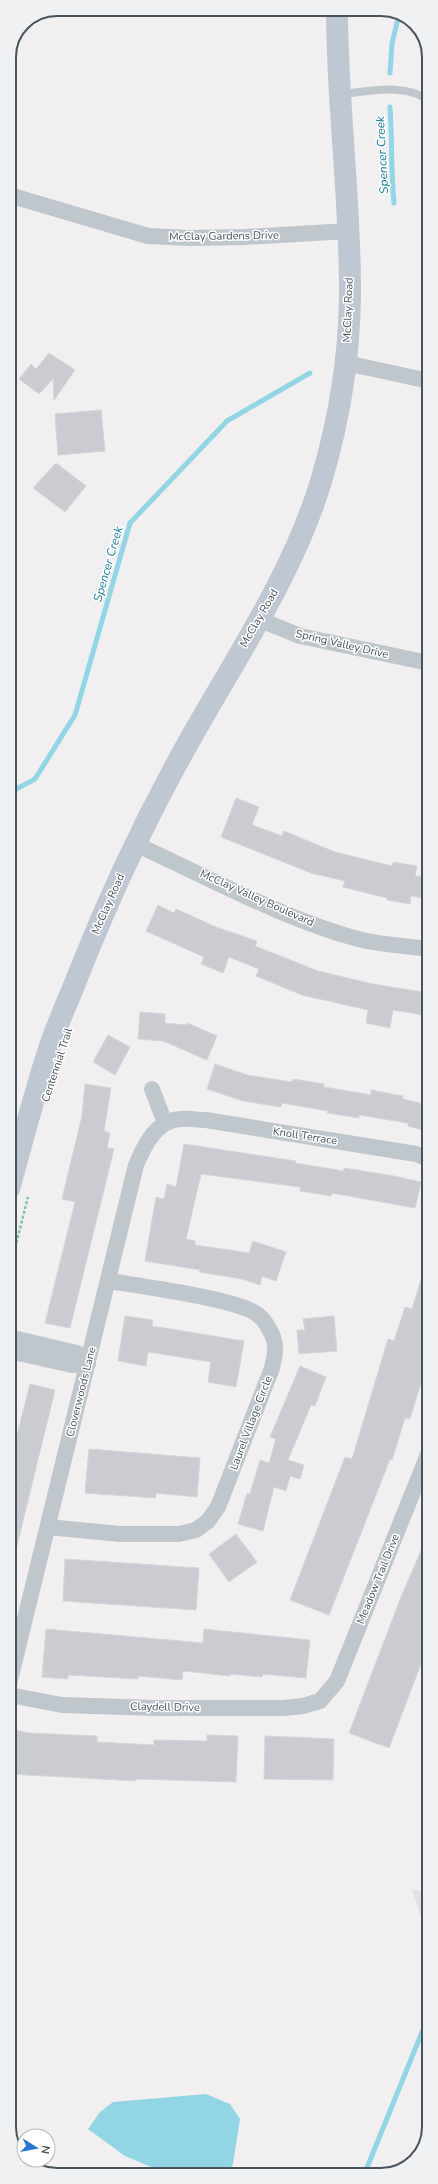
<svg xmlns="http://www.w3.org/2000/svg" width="438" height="2184" font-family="'Nunito Sans',sans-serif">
<rect width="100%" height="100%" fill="#f2eff0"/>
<path fill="#e3e1e1" d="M412 1889 429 1893V1942Z"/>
<path fill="#92d5e5" d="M206 2094 230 2104 240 2119 233 2164 228 2175H170L125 2156 88 2129 100 2112 113 2102Z"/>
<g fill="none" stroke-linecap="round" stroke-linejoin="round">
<g stroke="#92d5e5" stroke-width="5">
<path d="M390 73 392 43 399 15"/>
<path d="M390 107C392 139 391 171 394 203"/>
<path d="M9 793 35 779 75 715 130 523 227 421 310 373"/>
<path d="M364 2175 429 2015"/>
</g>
</g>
<g fill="#caccd2" stroke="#d4d6da">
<path d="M49 353 75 370 54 400 53 379 39 394 19 379 31 364 36 369Z"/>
<path d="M101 410 105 451 58 455 55 414Z"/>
<path d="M56 463 86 486 65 512 33 488Z"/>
<path d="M236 798 259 807 252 825 282 836 284 831 335 852 392 866 393 862 417 866 415 876 429 878V899L411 896 410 904 387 900V898L343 887 345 881 311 873 221 837Z"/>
<path d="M158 905 174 913 176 909 216 927 257 941 255 946 318 971 373 984 429 993V1016L393 1010 390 1028 366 1023 368 1010 302 995 256 976 259 969 229 957 223 973 201 964 204 957 146 931Z"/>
<path d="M140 1012 165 1014V1023L187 1025 188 1023 217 1036 207 1060 163 1041 138 1039Z"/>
<path d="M108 1035 130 1047 115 1075 93 1062Z"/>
<path d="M215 1064 247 1075 292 1082 293 1079 324 1084V1087L371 1095V1090L403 1096V1099L429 1105V1132L408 1126V1123L359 1115V1118L327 1113 328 1111 282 1103 281 1107 243 1101 207 1089Z"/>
<path d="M85 1084 111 1088 104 1131 110 1133 107 1148 114 1149 70 1328 45 1323 75 1202 62 1199 82 1116Z"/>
<path d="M184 1144 296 1161 295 1163 344 1171V1168L394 1176 421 1182 415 1208 332 1193 331 1196 300 1191V1187L201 1174 186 1239 195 1241V1245L249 1253 253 1241 286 1252 276 1281 262 1276 260 1285 242 1279 199 1272 200 1270 145 1261 156 1197 164 1199 167 1184 176 1187Z"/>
<path d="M425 1266 429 1267V1357L410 1419 405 1418 392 1460 390 1459 329 1615 290 1600 345 1457 352 1459 388 1339 394 1341 405 1307 412 1309Z"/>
<path d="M125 1316 153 1320 152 1326 244 1341 236 1387 208 1382 211 1362 148 1352 146 1366 118 1361Z"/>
<path d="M334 1316 337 1351 299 1354 297 1330H305L303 1319Z"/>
<path d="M300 1366 326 1377 315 1406 311 1405 288 1460 304 1465 300 1479 290 1476 286 1491 274 1487 263 1531 238 1524 247 1493 250 1494 260 1460 269 1463 276 1439 270 1437Z"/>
<path d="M30 1384 55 1390 15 1554H9V1442L15 1443Z"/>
<path d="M89 1449 200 1458 197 1497 156 1493V1498L85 1493Z"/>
<path d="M429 1532V1643L389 1748 349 1733 401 1597Z"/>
<path d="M236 1534 257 1562 229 1582 209 1554Z"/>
<path d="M65 1559 199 1568 196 1610 63 1601Z"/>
<path d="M46 1629 203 1643 204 1629 310 1640 306 1678 263 1674 262 1677 231 1674 230 1676 183 1671 182 1680 138 1676V1679L68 1675V1679L42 1677Z"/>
<path d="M9 1728 28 1733 97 1736V1742L154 1745V1740L207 1741V1735L238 1736 236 1782 136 1779V1781L9 1774Z"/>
<path d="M265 1736 334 1739 333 1780 264 1779Z"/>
</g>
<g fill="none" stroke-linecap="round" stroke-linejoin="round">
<path stroke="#7cc7a1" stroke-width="2.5" stroke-dasharray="3 2" stroke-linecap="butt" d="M9 1272 28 1197"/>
<path stroke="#bfc7cd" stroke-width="8" d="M340 94C367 92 406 82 429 101"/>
<g stroke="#bfc7cd" stroke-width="16">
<path d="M9 195 148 236 189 238 245 237 348 231"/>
<path d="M346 363 429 381"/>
<path d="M258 619 300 636 429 663"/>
<path d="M135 844C208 877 285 920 362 940 384 945 407 946 429 949"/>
<path d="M152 1089 165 1123"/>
<path d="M9 1337 77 1353 88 1363"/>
<path d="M9 1351 72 1365 88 1363"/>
<path d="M48 1527 120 1534H179L196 1530 208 1521 218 1507 272 1368C273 1362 276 1353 275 1347 275 1337 266 1321 258 1315 240 1299 138 1286 109 1281"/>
<path d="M9 1684 136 1165C144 1146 156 1120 181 1119 189 1118 198 1120 206 1120L416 1154 429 1159"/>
<path d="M9 1695 62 1705 155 1708H283L303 1706 320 1701 337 1681 429 1452"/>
</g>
<path stroke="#bfc8d2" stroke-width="22" d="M9 1189C22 1142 34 1095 49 1049 57 1024 69 999 79 973 107 902 140 831 177 763 227 670 292 580 322 478 339 420 349 358 350 298 351 202 337 106 337 9"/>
</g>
<g text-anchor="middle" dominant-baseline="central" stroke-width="3" stroke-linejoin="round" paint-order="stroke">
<g font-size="11" fill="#49535b" stroke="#fff">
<text transform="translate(224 236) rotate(-1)">McClay Gardens Drive</text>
<text transform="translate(348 310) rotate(-88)">McClay Road</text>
<text transform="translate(259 618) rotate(-60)">McClay Road</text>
<text transform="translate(342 644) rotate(13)">Spring Valley Drive</text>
<text transform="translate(257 898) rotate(24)">McClay Valley Boulevard</text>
<text transform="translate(108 904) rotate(-66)">McClay Road</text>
<text transform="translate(57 1065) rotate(-72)">Centennial Trail</text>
<text transform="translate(305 1136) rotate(9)">Knoll Terrace</text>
<text transform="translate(81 1392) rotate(-76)">Cloverwoods Lane</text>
<text transform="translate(251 1423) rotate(-69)">Laurel Village Circle</text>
<text transform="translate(378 1579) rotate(-68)">Meadow Trail Drive</text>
<text transform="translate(165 1707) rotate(1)">Claydell Drive</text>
</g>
<g font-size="12" font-style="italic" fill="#188099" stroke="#fff">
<text transform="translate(382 155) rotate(-93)">Spencer Creek</text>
<text transform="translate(108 564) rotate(-74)">Spencer Creek</text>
</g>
</g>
<path d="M0 0H438V2184H0ZM57 16H381A41 41 0 0 1 422 57V2127A41 41 0 0 1 381 2168H57A41 41 0 0 1 16 2127V57A41 41 0 0 1 57 16Z" fill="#f0f1f2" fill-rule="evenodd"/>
<path fill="none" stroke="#49535b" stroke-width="2" d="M57 16H381A41 41 0 0 1 422 57V2127A41 41 0 0 1 381 2168H57A41 41 0 0 1 16 2127V57A41 41 0 0 1 57 16Z"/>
<g transform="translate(36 2148) rotate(101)"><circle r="19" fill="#ffffff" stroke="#b6babd"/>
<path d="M0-3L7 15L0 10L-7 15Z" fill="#2776d4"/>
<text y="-6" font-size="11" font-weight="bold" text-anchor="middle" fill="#49535b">N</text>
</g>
</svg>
